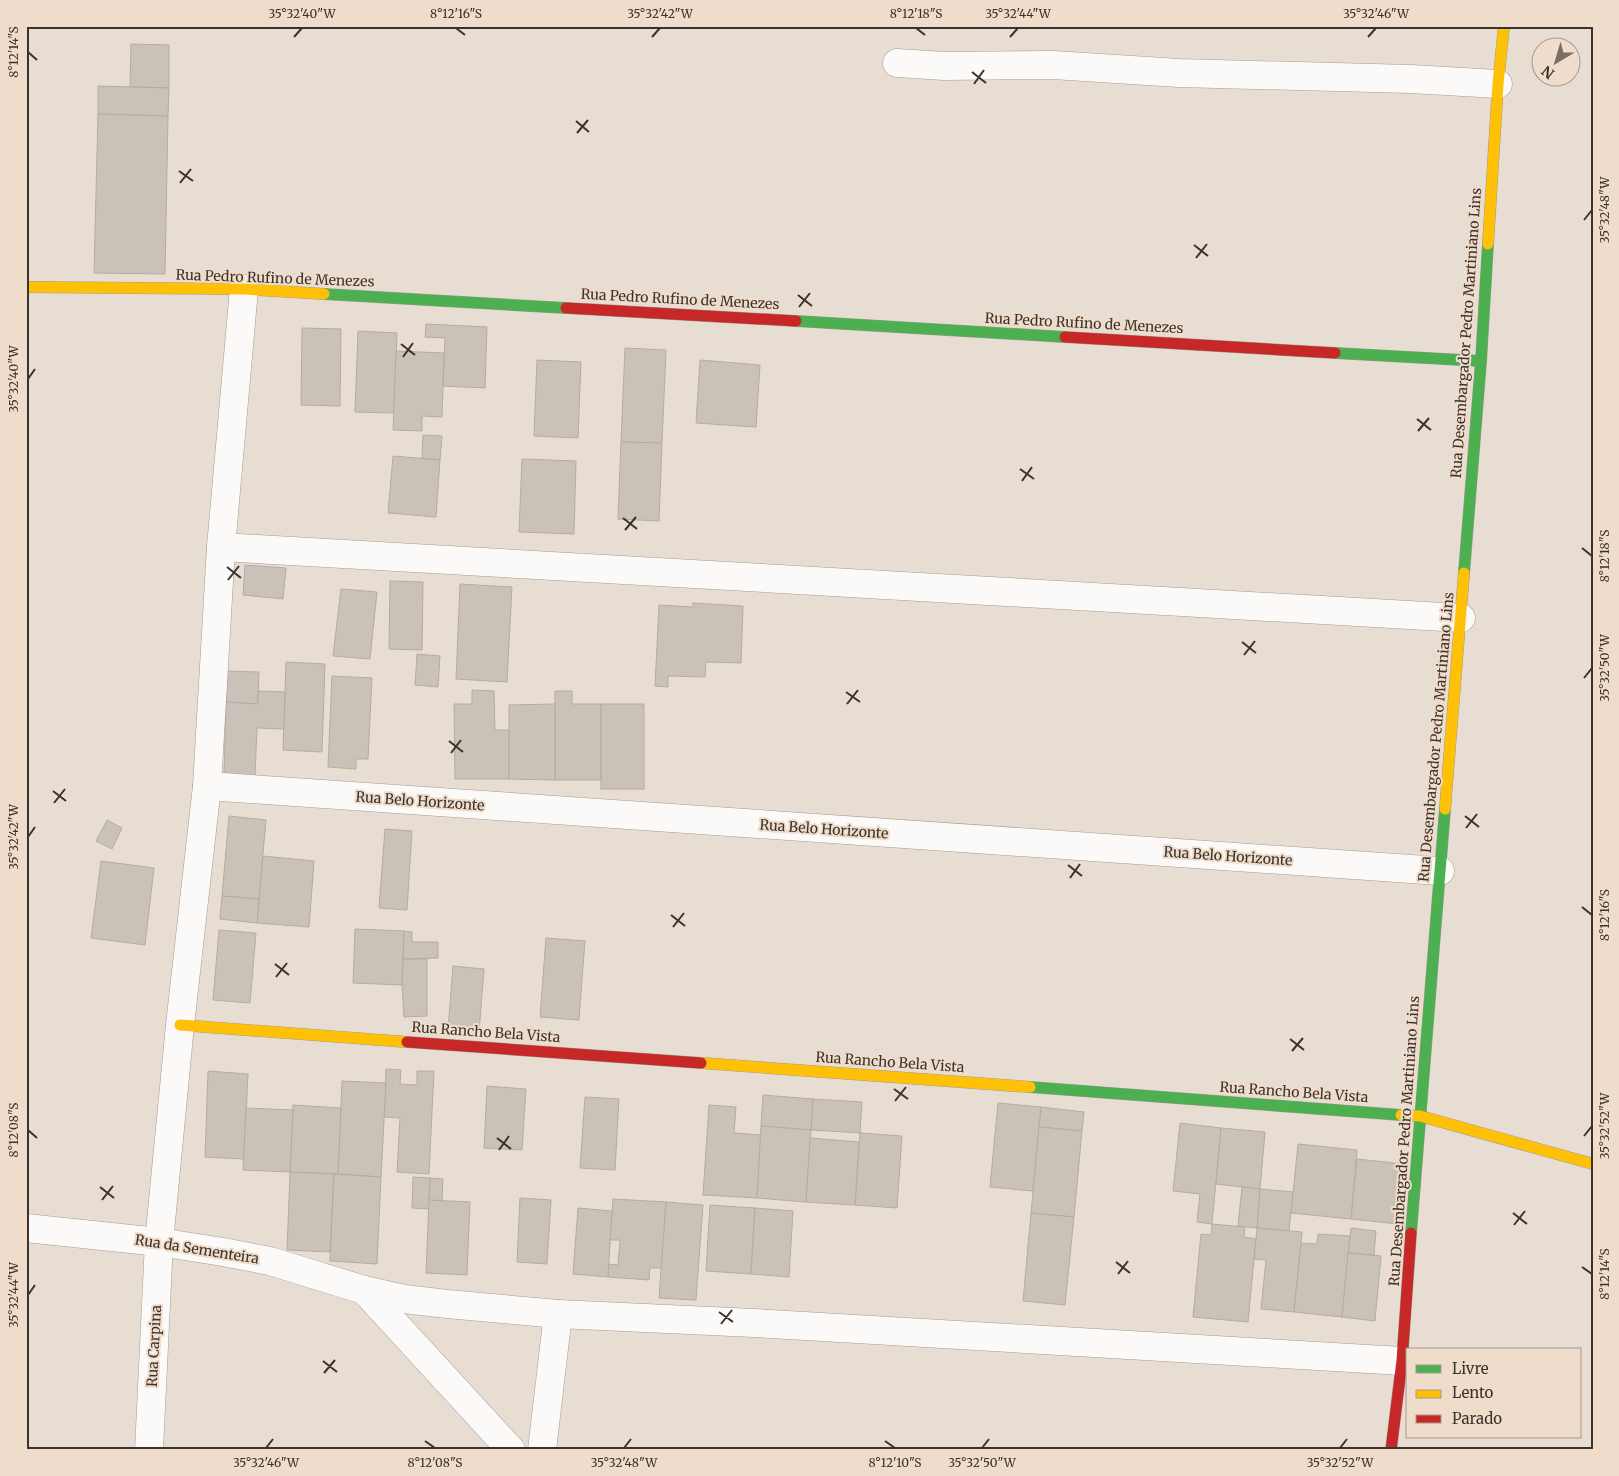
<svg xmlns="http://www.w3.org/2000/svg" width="1619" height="1476" font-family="Merriweather,serif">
<rect width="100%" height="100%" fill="#e8ddd2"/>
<g fill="#cac2b9" stroke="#b4aca3">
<path d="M131 44 169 45V88L130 87Z"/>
<path d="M98 86 169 88 168 116 98 114Z"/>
<path d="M98 114 168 116 165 274 94 273Z"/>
<path d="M426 324 487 327 485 388 443 386 445 338 425 337Z"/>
<path d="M302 328 341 329 340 406 301 405Z"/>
<path d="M358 331 397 333 394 413 355 412Z"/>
<path d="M625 348 666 350 662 443 621 442Z"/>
<path d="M396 351 444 353 442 417 422 416V431L393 430Z"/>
<path d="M537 360 581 362 578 438 534 436Z"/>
<path d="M700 360 760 365 756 427 696 423Z"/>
<path d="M423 435 442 436 440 460 422 458Z"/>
<path d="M621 442 662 443 659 521 618 519Z"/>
<path d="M393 456 440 460 436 517 388 513Z"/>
<path d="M522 459 576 461 574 534 519 532Z"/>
<path d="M245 565 286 568 283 599 243 595Z"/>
<path d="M390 581 423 582 422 650 389 649Z"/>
<path d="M460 584 512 587 507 682 456 679Z"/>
<path d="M341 589 377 592 370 659 333 656Z"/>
<path d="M693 603 743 606 741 663 706 662 705 677 668 676V687L655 686 659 605 693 607Z"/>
<path d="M417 654 440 656 438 687 415 685Z"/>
<path d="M286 662 325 664 322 752 283 750Z"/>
<path d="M227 671 259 672 258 704 226 702Z"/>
<path d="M332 676 372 678 368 759H356V769L328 767Z"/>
<path d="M472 690 494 691 495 730H509V779H455L454 704H472Z"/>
<path d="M258 691 285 692 284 729 257 728 255 777 224 775 226 702 258 704Z"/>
<path d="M555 691H572V704H601V780H555Z"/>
<path d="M555 704V780L509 779V705Z"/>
<rect x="601" y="704" width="43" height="85"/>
<path d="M229 816 266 820 259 899 222 896Z"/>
<path d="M107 820 122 828 112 849 96 841Z"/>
<path d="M385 829 412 831 407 910 379 908Z"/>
<path d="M263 856 314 861 309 927 257 923Z"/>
<path d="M101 861 154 868 145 945 91 938Z"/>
<path d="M222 896 259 899 257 923 220 919Z"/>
<path d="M355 929 404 931 402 985 353 983Z"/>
<path d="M219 930 256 933 250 1003 213 1000Z"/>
<path d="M404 931 412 932V942H438V958L403 959Z"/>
<path d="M546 938 585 941 579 1020 540 1017Z"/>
<path d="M403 959H427V1016L404 1017 402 985Z"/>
<path d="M453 966 484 969 479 1032 448 1029Z"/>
<path d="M386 1069 401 1070 400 1084 417 1085V1071H434L429 1174 397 1172 400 1118 384 1117Z"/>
<path d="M208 1071 248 1074 244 1159 205 1157Z"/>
<path d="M342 1081 386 1083 381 1177 338 1174Z"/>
<path d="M487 1086 526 1089 522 1150 484 1148Z"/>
<path d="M763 1095 813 1099 811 1130 761 1126Z"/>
<path d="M585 1097 619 1099 615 1170 580 1168Z"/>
<path d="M813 1099 862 1102 860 1133 811 1130Z"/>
<path d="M998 1103 1041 1107 1033 1191 990 1187Z"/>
<path d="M293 1105 341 1108 338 1174 290 1172Z"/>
<path d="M709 1105 736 1107 734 1133 761 1135 757 1198 703 1195Z"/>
<path d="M1041 1107 1084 1112 1082 1131 1039 1127Z"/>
<path d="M246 1108 293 1110 290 1172 243 1170Z"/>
<path d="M1180 1123 1221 1128 1212 1224 1197 1222 1200 1194 1173 1191Z"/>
<path d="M761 1126 811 1130 806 1202 757 1198Z"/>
<path d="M1039 1127 1082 1131 1074 1217 1031 1213Z"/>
<path d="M1221 1128 1265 1132 1260 1189 1216 1184Z"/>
<path d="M860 1133 902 1136 897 1208 855 1205Z"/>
<path d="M810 1138 859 1142 855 1205 806 1202Z"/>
<path d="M1298 1144 1357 1150 1351 1219 1291 1213Z"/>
<path d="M1357 1159 1404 1164 1398 1224 1351 1219Z"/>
<path d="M290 1172 334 1174 330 1252 287 1250Z"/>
<path d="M334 1174 381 1177 377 1264 330 1261Z"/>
<path d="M413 1177 430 1178 429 1209 412 1208Z"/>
<path d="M430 1178 443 1179 442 1201 429 1200Z"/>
<path d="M1242 1187 1260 1189 1257 1228 1238 1226Z"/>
<path d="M1260 1189 1293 1192 1289 1231 1257 1228Z"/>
<path d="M520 1198 551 1200 547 1264 517 1262Z"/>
<path d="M613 1199 666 1202 662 1268H650L649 1280 608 1277 609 1264 618 1265 620 1240H610Z"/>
<path d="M429 1200 470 1202 467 1275 426 1273Z"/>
<path d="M666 1202 703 1205 696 1300 659 1298Z"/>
<path d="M710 1205 755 1208 751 1274 706 1271Z"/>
<path d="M578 1208 612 1211 608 1277 573 1274Z"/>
<path d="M755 1208 793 1211 789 1277 751 1274Z"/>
<path d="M1031 1213 1074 1217 1065 1305 1023 1301Z"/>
<path d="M1212 1224 1245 1227 1244 1237 1256 1239 1248 1322 1193 1317 1201 1234 1211 1235Z"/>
<path d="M1257 1228 1302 1232 1294 1312 1261 1309 1266 1260 1254 1259Z"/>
<path d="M1351 1228 1376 1231 1374 1255 1348 1253Z"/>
<path d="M1318 1234 1350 1236 1342 1317 1294 1312 1301 1243 1317 1244Z"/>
<path d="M1348 1253 1381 1256 1375 1321 1342 1317Z"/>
</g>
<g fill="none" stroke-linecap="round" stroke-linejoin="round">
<defs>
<g id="street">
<path d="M897 63 944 66 1053 65 1179 73 1411 79 1498 84"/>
<path d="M221 547 1461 618"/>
<path d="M207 786 1440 871"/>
<path d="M26 1228 159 1242 223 1252 270 1261 364 1290 404 1299 447 1304 558 1314 754 1323 1402 1361"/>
<path d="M364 1290 511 1450"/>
<path d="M149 1450 159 1242 180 1025 207 786 221 547 244 289"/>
<path d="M542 1450 558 1314"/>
</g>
<g id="fast">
<path d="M324 294 566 308"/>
<path d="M796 321 1065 337"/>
<path d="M1335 353 1481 361"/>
<path d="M1464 573 1481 361 1488 244"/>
<path d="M1030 1087 1401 1115"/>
<path d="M1411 1233 1445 809"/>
</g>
<g id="slow">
<path d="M1488 244 1498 84 1504 26"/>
<path d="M26 287 244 289 324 294"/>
<path d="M1445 809 1464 573"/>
<path d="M180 1025 407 1042"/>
<path d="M701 1063 1030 1087"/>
<path d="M1401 1115 1420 1116 1593 1164"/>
</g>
<g id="jam">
<path d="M566 308 796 321"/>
<path d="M1065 337 1335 353"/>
<path d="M407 1042 701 1063"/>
<path d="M1391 1450 1402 1361 1411 1233"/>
</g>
</defs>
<use href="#street" stroke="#a49c93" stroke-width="29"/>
<use href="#fast" stroke="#a49c93" stroke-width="12"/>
<use href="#slow" stroke="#a49c93" stroke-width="12"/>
<use href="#jam" stroke="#a49c93" stroke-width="12"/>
<use href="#street" stroke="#fcfaf8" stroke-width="28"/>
<use href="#fast" stroke="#4caf50" stroke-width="11"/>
<use href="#slow" stroke="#ffc107" stroke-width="11"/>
<use href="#jam" stroke="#c62828" stroke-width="11"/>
</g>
<path fill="none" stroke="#3a322b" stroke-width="2" d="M456 28 465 35M916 28 925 35M294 37 302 28M652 37 660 28M1010 37 1018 28M1368 37 1376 28M28 52 37 60M972 72 986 83M974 84 984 70M576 121 589 132M577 133 588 120M179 171 193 181M180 183 191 169M1584 220 1592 210M1194 245 1208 256M1196 258 1207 244M798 295 812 306M799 307 810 293M401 344 415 355M403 357 413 343M28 379 35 369M1417 419 1431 430M1418 431 1429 418M1020 469 1034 479M1022 481 1032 467M623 518 637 529M625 530 636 517M1582 548 1592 556M227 567 241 578M228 580 239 566M1242 642 1256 653M1244 655 1255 641M1584 678 1592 668M846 692 860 702M847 704 858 690M449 741 463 752M451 753 461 740M53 791 66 801M54 803 65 789M1465 816 1479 827M1466 828 1477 814M28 837 35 827M1068 865 1082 876M1070 878 1080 864M1582 907 1592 915M671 915 685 926M673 927 684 913M275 964 289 975M276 977 287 963M1290 1039 1304 1050M1292 1051 1303 1038M894 1089 908 1099M895 1101 906 1087M28 1130 37 1138M1584 1136 1592 1126M497 1138 511 1149M499 1150 509 1136M100 1187 114 1198M102 1200 113 1186M1513 1213 1527 1224M1514 1225 1525 1211M1116 1262 1130 1273M1582 1267 1592 1274M1118 1274 1128 1261M28 1295 35 1285M719 1312 733 1322M721 1324 732 1310M323 1361 337 1372M324 1373 335 1360M425 1441 435 1448M885 1441 895 1448M266 1448 273 1439M624 1448 631 1439M982 1448 989 1439M1340 1448 1347 1439"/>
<g text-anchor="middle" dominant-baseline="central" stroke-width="4" stroke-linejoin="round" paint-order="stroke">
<g font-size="14" fill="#3a322b" stroke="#f0dcca">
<text transform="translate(275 278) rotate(2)">Rua Pedro Rufino de Menezes</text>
<text transform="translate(680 299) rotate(3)">Rua Pedro Rufino de Menezes</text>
<text transform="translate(1084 323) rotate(3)">Rua Pedro Rufino de Menezes</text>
<text transform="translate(1466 333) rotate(-86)">Rua Desembargador Pedro Martiniano Lins</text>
<text transform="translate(1436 737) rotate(-85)">Rua Desembargador Pedro Martiniano Lins</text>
<text transform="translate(420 801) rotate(4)">Rua Belo Horizonte</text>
<text transform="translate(824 829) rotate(4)">Rua Belo Horizonte</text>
<text transform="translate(1228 856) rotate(4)">Rua Belo Horizonte</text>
<text transform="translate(486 1032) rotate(4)">Rua Rancho Bela Vista</text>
<text transform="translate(890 1062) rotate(4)">Rua Rancho Bela Vista</text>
<text transform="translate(1294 1092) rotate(4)">Rua Rancho Bela Vista</text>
<text transform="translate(1404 1141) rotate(-86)">Rua Desembargador Pedro Martiniano Lins</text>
<text transform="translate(197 1249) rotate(9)">Rua da Sementeira</text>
<text transform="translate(154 1346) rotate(-87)">Rua Carpina</text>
</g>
</g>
<rect width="1619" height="1476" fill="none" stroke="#f0dcca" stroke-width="55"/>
<rect x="1406" y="1348" width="175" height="90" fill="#f0dcca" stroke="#a7988a"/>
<rect x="1416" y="1365" width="25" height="8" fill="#4caf50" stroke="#a7988a"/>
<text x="1452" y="1374" font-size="15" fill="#3a322b">Livre</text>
<rect x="1416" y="1390" width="25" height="8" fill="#ffc107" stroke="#a7988a"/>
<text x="1452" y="1398" font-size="15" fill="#3a322b">Lento</text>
<rect x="1416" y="1415" width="25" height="8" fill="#c62828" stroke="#a7988a"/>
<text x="1452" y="1424" font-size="15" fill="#3a322b">Parado</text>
<g transform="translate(1556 62) rotate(218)"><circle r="24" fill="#f0dcca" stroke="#a7988a"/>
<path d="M0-4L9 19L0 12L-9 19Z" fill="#776e65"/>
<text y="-8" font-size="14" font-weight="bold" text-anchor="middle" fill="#3a322b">N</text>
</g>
<rect x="28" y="28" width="1564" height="1420" fill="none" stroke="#3a322b" stroke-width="2"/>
<g font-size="12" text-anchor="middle" fill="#3a322b">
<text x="302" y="18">35°32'40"W</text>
<text x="456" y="18">8°12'16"S</text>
<text x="660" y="18">35°32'42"W</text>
<text x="916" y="18">8°12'18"S</text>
<text x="1018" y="18">35°32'44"W</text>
<text x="1376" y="18">35°32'46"W</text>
<text transform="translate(14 52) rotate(-90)" y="4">8°12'14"S</text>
<text transform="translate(1605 210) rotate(-90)" y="4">35°32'48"W</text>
<text transform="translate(14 379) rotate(-90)" y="4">35°32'40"W</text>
<text transform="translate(1605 556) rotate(-90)" y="4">8°12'18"S</text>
<text transform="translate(1605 668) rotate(-90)" y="4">35°32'50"W</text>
<text transform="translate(14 837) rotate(-90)" y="4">35°32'42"W</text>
<text transform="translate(1605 915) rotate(-90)" y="4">8°12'16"S</text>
<text transform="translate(1605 1126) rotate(-90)" y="4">35°32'52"W</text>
<text transform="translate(14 1130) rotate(-90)" y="4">8°12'08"S</text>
<text transform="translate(1605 1274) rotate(-90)" y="4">8°12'14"S</text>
<text transform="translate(14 1295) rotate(-90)" y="4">35°32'44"W</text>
<text x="266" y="1467">35°32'46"W</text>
<text x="435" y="1467">8°12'08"S</text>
<text x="624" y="1467">35°32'48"W</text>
<text x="895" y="1467">8°12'10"S</text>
<text x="982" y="1467">35°32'50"W</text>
<text x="1340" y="1467">35°32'52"W</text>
</g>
</svg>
